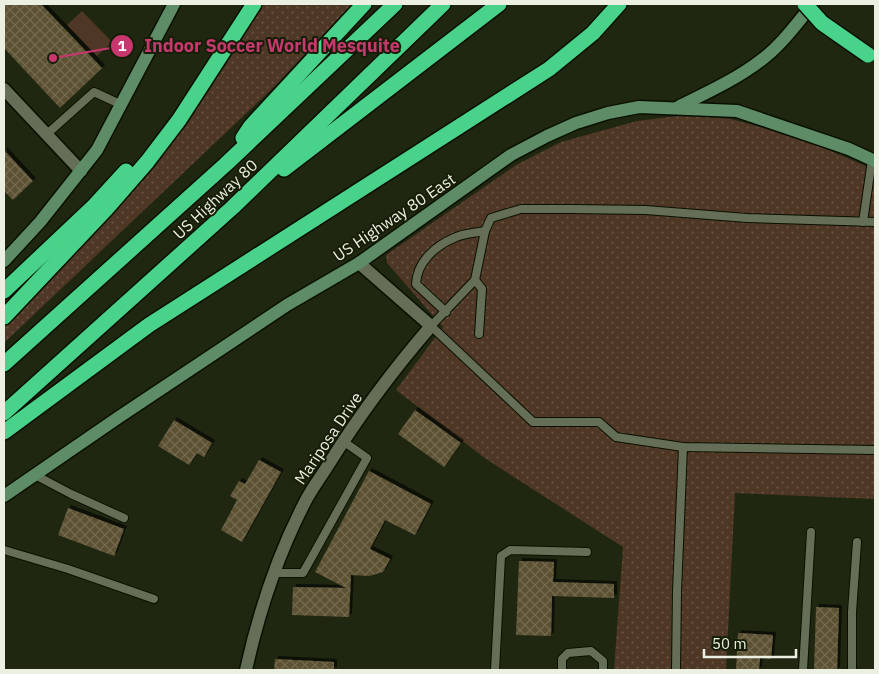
<svg xmlns="http://www.w3.org/2000/svg" width="879" height="674" font-family="'IBM Plex Sans',sans-serif">
<defs>
<pattern id="grass-dots" width="8" height="8" patternUnits="userSpaceOnUse" patternTransform="scale(1.25)"><rect width="8" height="8" fill="#4e3724"/><path d="M2 2h.1M6 6h.1" fill="none" stroke="#685444" stroke-width="1.8" stroke-linecap="round"/></pattern>
<pattern id="building-cross-hatch" width="8" height="8" patternUnits="userSpaceOnUse" patternTransform="scale(1.25)"><rect width="8" height="8" fill="#5b5132"/><path d="M0 0l8 8M0 8l8-8" fill="none" stroke="#736a4f"/></pattern>
<filter id="shadow"><feDropShadow dx="3" dy="-3" stdDeviation="0" flood-color="#0009"/></filter>
</defs>
<rect width="100%" height="100%" fill="#202711"/>
<g fill="url(#grass-dots)">
<path d="M262 4H352L277 84 4 343V327C45 284 88 242 127 197 178 137 224 73 262 4Z"/>
<path d="M687 115 731 119 803 139 875 170V499L735 493 726 670H614L623 547 486 459 396 390 443 327 387 263 386 255 516 165 561 142 637 121Z"/>
</g>
<path fill="#4e3724" d="M82 11 112 42 97 56 67 25Z"/>
<g fill="url(#building-cross-hatch)" filter="url(#shadow)">
<path d="M4 4H41L102 68 60 108 4 48Z"/>
<path d="M4 150 33 181 13 200 4 191Z"/>
<path d="M415 410 461 443 444 467 398 434Z"/>
<path d="M174 420 212 443 204 457 197 453 189 465 158 446Z"/>
<path d="M259 460 281 472 242 542 221 530 237 500 230 496 239 481 245 484Z"/>
<path d="M369 471 431 504 415 535 385 520 370 549 390 559 383 572 369 576 351 575 349 617 292 615 293 587 346 588 315 572Z"/>
<path d="M68 508 124 529 114 556 58 535Z"/>
<path d="M519 561 554 562 553 582 614 584V598L552 596 551 636 516 635Z"/>
<path d="M816 607 839 608 837 670H814Z"/>
<path d="M738 633 773 635 771 659 760 658 759 670H736Z"/>
<path d="M275 659 334 662V670H274Z"/>
</g>
<g fill="none" stroke-linecap="round" stroke-linejoin="round">
<defs>
<g id="lane">
<path d="M47 134 94 92 122 105"/>
<path d="M863 222 872 160"/>
<path d="M875 222 747 218 646 210 571 209H521L491 218 485 231 475 280 431 326 533 422H599L616 437 683 447 875 450"/>
<path d="M475 280 482 289 479 334"/>
<path d="M446 312 416 284C417 262 435 246 454 238 463 233 475 233 485 231"/>
<path d="M35 475 71 494 124 518"/>
<path d="M4 550 68 569 154 599"/>
<path d="M273 573H303L367 458 343 441"/>
<path d="M495 670 501 556 510 550 587 552"/>
<path d="M562 670V659L568 653 591 651 603 661V670"/>
<path d="M676 670 677 591 683 447"/>
<path d="M803 670 811 532"/>
<path d="M852 670V612L857 542"/>
</g>
<g id="street">
<path d="M4 89 81 171"/>
<path d="M246 670C259 611 277 556 305 502 311 490 320 478 327 467 358 417 393 370 431 326L359 263"/>
</g>
<g id="secondary">
<path d="M678 107C706 93 735 80 760 61 781 46 797 23 813 4"/>
<path d="M4 261 40 222 97 150 174 4"/>
<path d="M4 496 119 417 287 305 359 263 511 155 547 136 576 123 608 113 639 107 737 111 849 149 875 161"/>
</g>
<g id="highway">
<path d="M243 138 251 126 364 4"/>
<path d="M284 169 499 4"/>
<path d="M4 291 93 207 126 171"/>
<path d="M4 317 107 208 147 162 179 120 254 4"/>
<path d="M4 364 226 164 395 4"/>
<path d="M4 413 233 207 443 4"/>
<path d="M4 432 149 325 549 69 593 33 619 4"/>
</g>
</defs>
<use href="#lane" stroke="#0a1000" stroke-width="10"/>
<use href="#street" stroke="#0a1000" stroke-width="15"/>
<use href="#secondary" stroke="#0a1000" stroke-width="15"/>
<use href="#highway" stroke="#0a1000" stroke-width="18"/>
<use href="#lane" stroke="#656e56" stroke-width="8"/>
<use href="#street" stroke="#656e56" stroke-width="12"/>
<use href="#secondary" stroke="#5d8c66" stroke-width="12"/>
<use href="#highway" stroke="#49d38a" stroke-width="15"/>
<defs>
<path id="highway-bridge" d="M805 4 822 23 868 55"/>
</defs>
<use href="#highway-bridge" stroke="#0a1000" stroke-width="18" stroke-linecap="butt"/>
<use href="#highway-bridge" stroke="#49d38a" stroke-width="15"/>
</g>
<g text-anchor="middle" dominant-baseline="central" stroke-width="4" stroke-linejoin="round" paint-order="stroke">
<g font-size="16" fill="#ebf0e2" stroke="#171e08">
<text transform="translate(215 199) rotate(-43)">US Highway 80</text>
<text transform="translate(394 217) rotate(-34)">US Highway 80 East</text>
<text transform="translate(328 438) rotate(-56)">Mariposa Drive</text>
</g>
</g>
<path fill="none" stroke="#c8386f" stroke-width="2" d="M53 58L122 46"/>
<g fill="#c8386f" stroke="#171e08" stroke-width="2">
<circle cx="53" cy="58" r="5"/>
<circle cx="122" cy="46" r="12"/>
</g>
<g font-size="15" text-anchor="middle" font-weight="bold" fill="#fff">
<text x="122" y="51">1</text>
</g>
<g font-size="18" text-anchor="middle" font-weight="bold" fill="#c8386f" stroke="#171e08" stroke-width="4" stroke-linejoin="round" paint-order="stroke">
<text x="272" y="52">Indoor Soccer World Mesquite</text>
</g>
<rect width="879" height="674" fill="none" stroke="#ebf0e2" stroke-width="10"/>
<path d="M704 649v8h92v-8" fill="none" stroke="#ebf0e2" stroke-width="2.5"/>
<text x="712" y="649" font-size="15" fill="#ebf0e2" stroke="#171e08" stroke-width="4" paint-order="stroke">50 m</text>
</svg>
